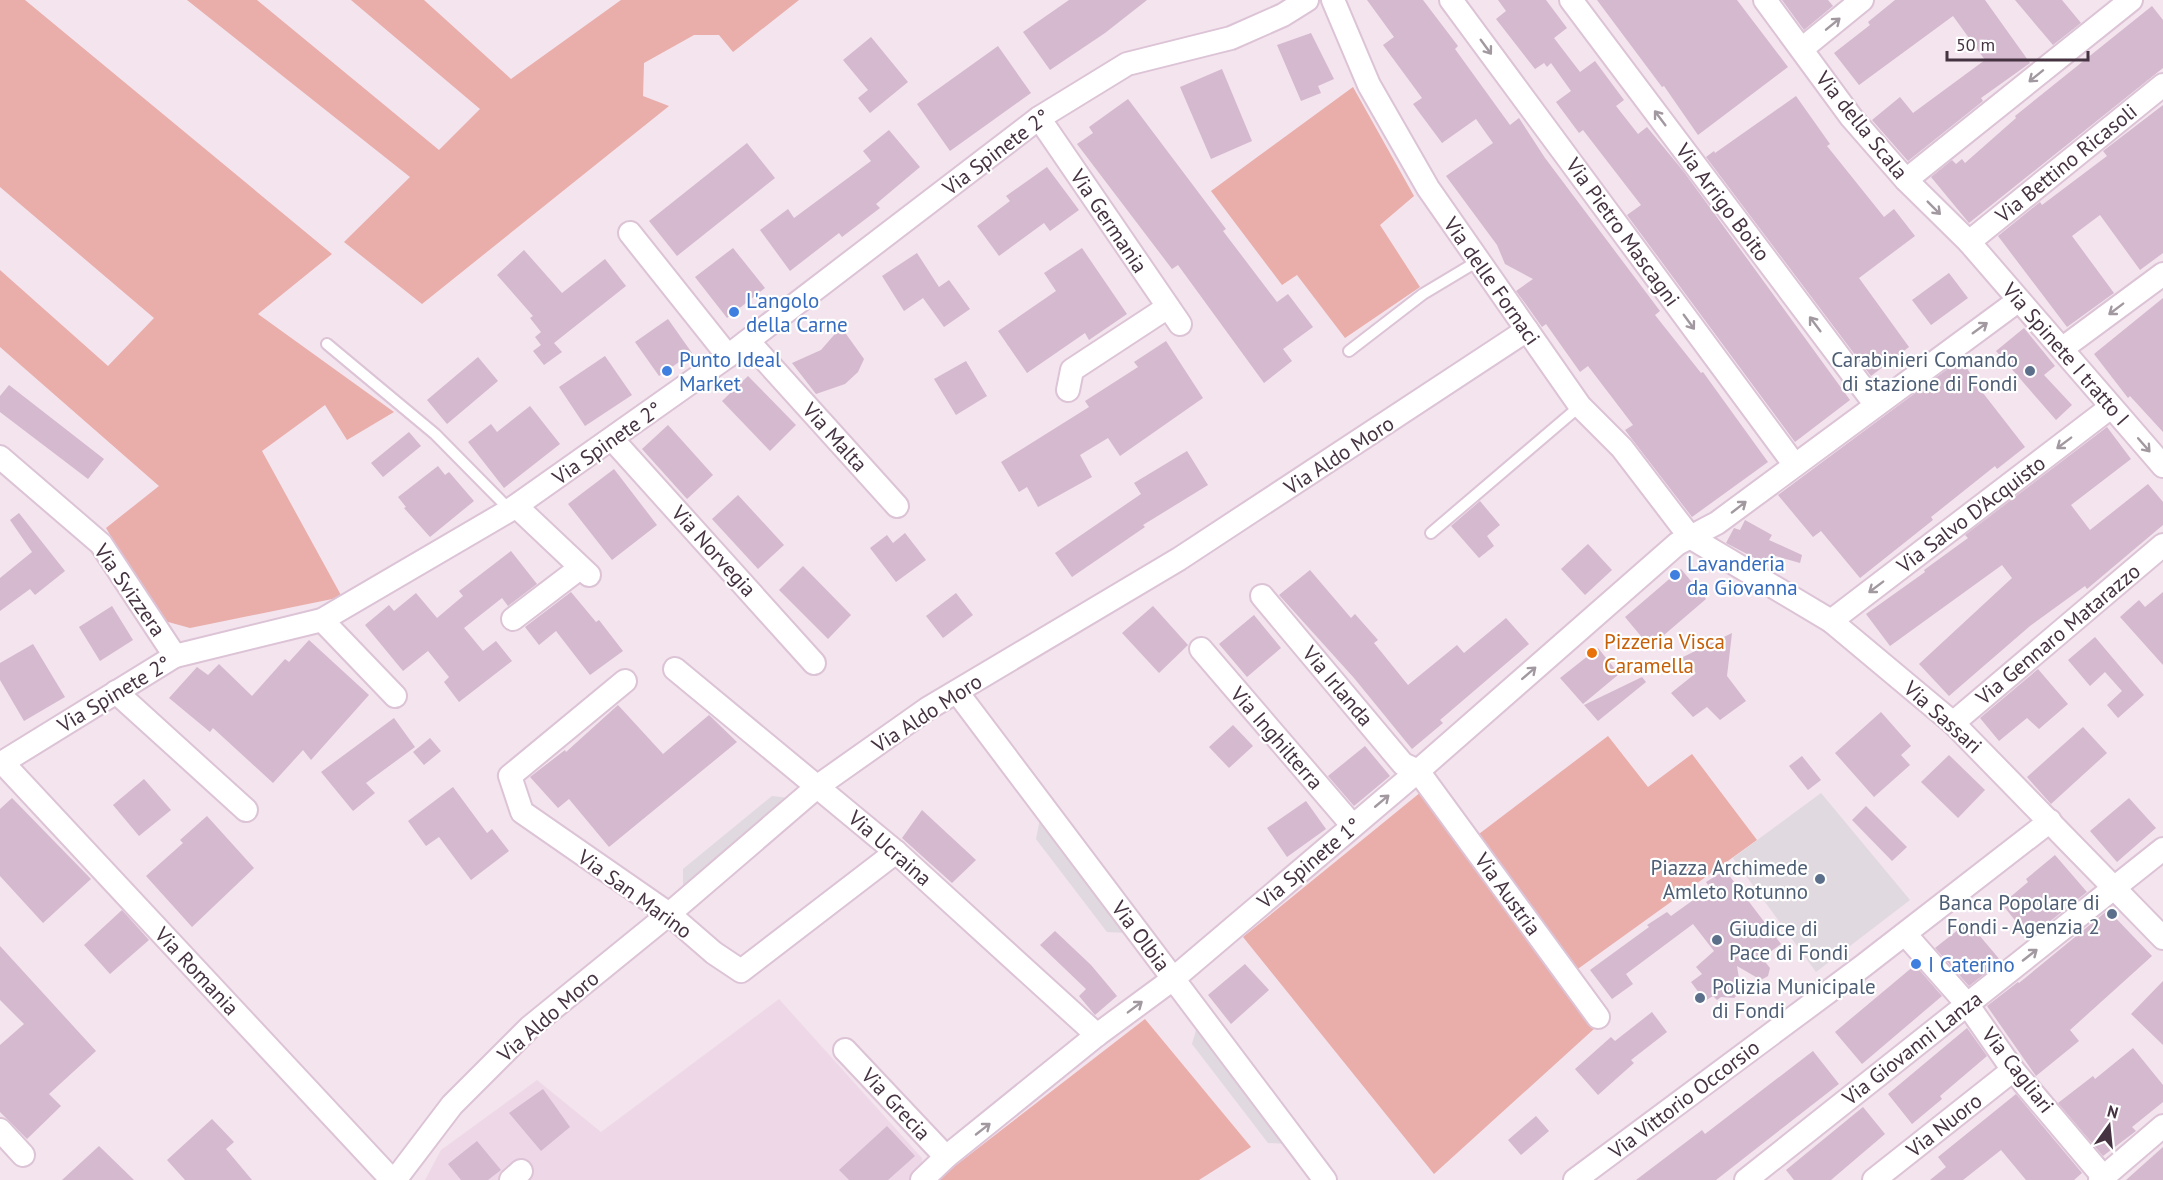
<svg xmlns="http://www.w3.org/2000/svg" width="2163" height="1180" font-family="'PT Sans',sans-serif">
<rect width="100%" height="100%" fill="#f3e4ee"/>
<path fill="#eed8e8" d="M779 999 922 1158 923 1180H425L441 1150 537 1080 601 1132Z"/>
<g fill="#e9adaa">
<path d="M0 0H25L332 254 258 314 394 412 347 440 325 405 262 451 342 597 190 628 161 620 106 528 159 486 0 347V270L108 366 154 318 0 187Z"/>
<path d="M187 0H257L439 150 480 109 351 0H424L511 79 621 0H799L733 52 719 35H694L644 63 643 96 669 106 422 304 344 242 410 177Z"/>
<path d="M1353 87 1414 196 1380 225 1420 287 1345 338 1297 275 1282 285 1211 191Z"/>
<path d="M1608 736 1648 787 1692 754 1757 840 1575 971 1475 837Z"/>
<path d="M1421 792 1595 1028 1434 1174 1243 937Z"/>
<path d="M1145 1019 1251 1147 1199 1180H937Z"/>
</g>
<g fill="#e0d9df">
<path d="M1821 793 1910 900 1816 972 1733 858Z"/>
<path d="M772 796 789 798 683 888V869Z"/>
<path d="M1040 819 1128 933 1107 932 1036 839Z"/>
<path d="M1197 1027 1291 1144 1268 1143 1192 1044Z"/>
</g>
<g fill="#d5b9cf">
<path d="M1069 0H1147L1105 33 1050 70 1023 32Z"/>
<path d="M1367 0H1423L1458 46 1455 49 1510 125 1519 118 1545 158 1660 311 1655 315 1701 373 1703 372 1768 462 1692 517 1625 430 1633 425 1588 366 1580 372 1546 324 1542 327 1525 303 1516 291 1533 279 1505 264 1497 245 1446 176 1493 143 1476 119 1442 143 1413 104 1422 98 1383 45 1394 37Z"/>
<path d="M1498 0H1546L1567 28 1554 38 1580 72 1595 61 1624 100 1616 106 1638 134 1647 127 1684 172 1850 400 1795 442 1627 215 1641 205 1583 130 1579 133 1556 102 1571 91 1551 63 1547 67 1544 63 1535 69 1496 19 1506 11Z"/>
<path d="M1597 0H1737L1788 67 1698 135 1664 86 1662 87Z"/>
<path d="M1782 0H1828L1833 6 1804 30Z"/>
<path d="M1895 0H1985L2030 63 1981 98 1983 101 1908 161 1872 120 1900 97 1913 113 1985 60 1953 16 1859 85 1834 53 1870 25 1868 22Z"/>
<path d="M2015 0H2062L2081 23 2053 45Z"/>
<path d="M2152 6 2163 20V68L1969 223 1931 177 1952 160 1956 164 1962 159 1965 163 2016 118 2015 116Z"/>
<path d="M1311 33 1334 79 1318 86 1321 93 1301 101 1277 45Z"/>
<path d="M871 37 908 82 870 113 858 98 868 90 843 60Z"/>
<path d="M998 46 1031 93 950 151 917 104Z"/>
<path d="M1222 69 1252 141 1211 159 1180 87Z"/>
<path d="M1796 96 1830 144 1827 146 1884 217 1894 209 1915 236 1859 278 1909 347 1871 376 1706 157 1714 151 1715 153Z"/>
<path d="M1128 99 1226 229 1223 231 1277 302 1288 294 1313 327 1283 349 1292 361 1264 383 1178 265 1172 269 1077 144 1093 133 1089 127Z"/>
<path d="M2163 105V253L2140 270 2100 215 2072 236 2114 293 2067 327 1998 236 2040 202 2042 205 2107 156 2103 151Z"/>
<path d="M889 130 920 167 876 204 880 208 842 237 839 233 790 271 760 230 788 209 794 218 871 161 863 151Z"/>
<path d="M747 143 775 178 677 256 649 221Z"/>
<path d="M1047 167 1079 210 1050 231 1044 223 999 256 977 226 1010 201 1006 196Z"/>
<path d="M733 248 765 288 727 318 695 277Z"/>
<path d="M1082 248 1127 314 1089 340 1085 333 1027 373 998 331 1056 291 1044 273Z"/>
<path d="M524 250 562 293 605 259 626 286 554 343 562 352 544 365 533 351 541 345 535 337 541 332 530 318 533 316 497 275Z"/>
<path d="M917 253 939 287 949 280 970 309 944 327 923 298 904 311 882 276Z"/>
<path d="M1949 273 1968 298 1931 325 1912 300Z"/>
<path d="M2163 298V432L2130 396 2128 398 2094 354Z"/>
<path d="M668 319 692 353 659 376 635 342Z"/>
<path d="M841 327 864 359 858 372 845 384 816 394 792 363 821 350Z"/>
<path d="M2024 328 2055 366 2044 375 2072 405 2056 420 1996 351Z"/>
<path d="M1166 341 1203 398 1120 456 1108 438 1080 455 1092 477 1038 507 1027 487 1019 492 1001 462 1089 407 1085 401 1138 367 1134 362Z"/>
<path d="M605 356 632 395 585 426 559 387Z"/>
<path d="M478 357 498 381 447 424 427 400Z"/>
<path d="M1961 359 1983 393 2025 447 1997 469 1995 466 1931 517 1933 520 1860 578 1821 531 1813 537 1778 495Z"/>
<path d="M966 361 987 396 956 415 934 379Z"/>
<path d="M748 376 796 425 770 451 722 401Z"/>
<path d="M9 385 104 459 88 479 0 412V396Z"/>
<path d="M530 406 560 444 504 488 468 442 491 424 497 432Z"/>
<path d="M668 425 713 475 687 499 642 449Z"/>
<path d="M2107 427 2131 459 2071 505 2090 530 2148 484 2163 502V525L2087 589 2085 586 2030 626 1949 696 1919 664 2012 578 2002 565 1890 646 1866 614 1925 572 1924 570 1968 538 1965 535Z"/>
<path d="M409 432 421 446 383 477 371 463Z"/>
<path d="M1187 451 1208 485 1143 525 1145 527 1072 577 1055 553 1141 494 1134 483Z"/>
<path d="M438 466 445 475 449 472 474 501 430 537 404 508 406 507 398 497Z"/>
<path d="M614 469 657 525 612 560 568 504Z"/>
<path d="M738 495 784 545 758 569 712 519Z"/>
<path d="M1480 501 1500 525 1487 536 1494 546 1479 558 1451 526Z"/>
<path d="M19 513 65 571 35 595 30 589 0 611V578L32 552 10 520Z"/>
<path d="M1745 520 1772 535 1769 540 1802 555 1800 563 1772 555 1768 565 1726 543 1734 528 1740 530Z"/>
<path d="M905 533 926 560 896 582 870 548 887 535 893 543Z"/>
<path d="M1588 544 1612 570 1585 595 1561 569Z"/>
<path d="M511 551 537 584 508 606 502 598 464 628 483 651 496 641 512 661 459 702 444 682 449 677 428 651 403 671 365 625 389 605 394 611 416 593 437 618 463 596 459 591Z"/>
<path d="M803 566 851 615 828 639 779 590Z"/>
<path d="M1681 569 1706 599 1650 647 1625 617Z"/>
<path d="M1310 570 1351 618 1355 614 1378 640 1374 643 1408 685 1457 645 1464 653 1506 618 1529 644 1440 720 1443 723 1412 749 1354 678 1279 595Z"/>
<path d="M571 592 596 622 599 620 623 651 590 675 556 631 539 645 525 627Z"/>
<path d="M2163 592V665L2120 617 2139 600 2145 607Z"/>
<path d="M956 593 973 615 943 638 926 616Z"/>
<path d="M112 606 133 640 100 661 79 627Z"/>
<path d="M1153 606 1188 645 1159 673 1122 633Z"/>
<path d="M1254 615 1281 648 1247 677 1219 644Z"/>
<path d="M1732 633 1727 676 1746 701 1720 720 1707 707 1693 717 1671 693 1696 673 1681 658Z"/>
<path d="M2095 637 2144 695 2118 718 2107 705 2122 691 2105 672 2090 686 2068 660Z"/>
<path d="M309 640 369 695 311 760 303 750 273 783 213 728 210 732 169 698 197 667 208 675 219 664 252 696 285 659 289 662Z"/>
<path d="M33 644 65 697 24 721 0 680V663Z"/>
<path d="M1598 648 1619 674 1583 704 1560 678Z"/>
<path d="M2038 669 2068 704 2039 729 2027 718 1999 741 1980 718Z"/>
<path d="M1642 677 1646 682 1598 721 1584 705Z"/>
<path d="M618 705 663 754 709 715 737 742 609 847 569 799 558 808 530 777 565 750 566 752Z"/>
<path d="M1881 712 1911 746 1901 755 1910 765 1874 797 1835 753Z"/>
<path d="M394 718 415 747 366 783 375 793 353 811 321 772Z"/>
<path d="M1233 725 1253 746 1229 768 1209 747Z"/>
<path d="M2083 727 2107 753 2051 804 2027 777Z"/>
<path d="M430 738 441 751 424 765 413 752Z"/>
<path d="M1365 746 1390 776 1354 806 1328 776Z"/>
<path d="M1949 755 1985 790 1958 818 1921 782Z"/>
<path d="M1802 756 1821 780 1808 790 1789 766Z"/>
<path d="M144 779 171 810 139 836 113 805Z"/>
<path d="M453 787 487 833 492 829 509 851 471 880 439 837 426 846 408 821Z"/>
<path d="M12 798 91 879 43 923 0 876V809Z"/>
<path d="M2129 798 2156 828 2117 862 2090 831Z"/>
<path d="M1306 801 1326 829 1287 857 1267 828Z"/>
<path d="M1866 806 1907 847 1892 861 1852 820Z"/>
<path d="M922 810 976 860 952 883 902 838Z"/>
<path d="M207 816 254 868 192 927 146 876 183 843 180 840Z"/>
<path d="M2055 855 2087 892 2029 938 2002 904 2028 882 2026 879Z"/>
<path d="M1725 870 1781 944 1762 958 1770 968 1768 976 1761 980 1737 966 1741 991 1734 998 1721 997 1717 1000 1713 996 1705 1001 1691 982 1702 974 1696 967 1714 951 1693 924 1626 974 1633 984 1612 999 1590 970 1649 927 1647 925 1667 912 1671 916 1710 888 1706 882Z"/>
<path d="M122 910 149 940 110 974 84 945Z"/>
<path d="M2108 910 2152 956 2070 1030 2079 1041 2036 1076 1987 1006 2018 982 2019 983Z"/>
<path d="M1968 922 2001 961 1969 986 1935 948Z"/>
<path d="M1055 931 1091 965 1117 996 1095 1015 1079 996 1086 989 1040 945Z"/>
<path d="M0 946 96 1051 49 1094 61 1106 27 1139 0 1112V1045L24 1024 0 1000Z"/>
<path d="M1245 964 1269 990 1231 1024 1208 995Z"/>
<path d="M1915 965 1942 996 1862 1064 1835 1032Z"/>
<path d="M2163 981V1045L2131 1014Z"/>
<path d="M1652 1012 1667 1032 1631 1060 1634 1063 1598 1095 1575 1069 1611 1037 1615 1041Z"/>
<path d="M1967 1028 1987 1056 1940 1096 1942 1099 1912 1124 1888 1094Z"/>
<path d="M2133 1048 2163 1085V1102L2132 1127 2136 1131 2103 1156 2058 1103 2093 1076 2095 1079Z"/>
<path d="M1813 1051 1839 1084 1716 1180H1636L1702 1130 1705 1134Z"/>
<path d="M543 1089 570 1127 541 1151 509 1113Z"/>
<path d="M2016 1094 2082 1173 2074 1180H2026L2001 1150 1963 1180H1930L1946 1167 1938 1157Z"/>
<path d="M1863 1107 1885 1134 1831 1180H1794L1786 1170Z"/>
<path d="M1536 1116 1549 1131 1521 1155 1508 1140Z"/>
<path d="M212 1119 234 1142 226 1149 252 1180H185L167 1160Z"/>
<path d="M887 1126 915 1156 888 1180H849L839 1170Z"/>
<path d="M477 1141 501 1170 488 1180H461L448 1164Z"/>
<path d="M99 1146 134 1180H62Z"/>
<path d="M2163 1147V1180H2126Z"/>
</g>
<g fill="none" stroke-linecap="round" stroke-linejoin="round">
<defs>
<g id="lane">
<path d="M327 344 435 434 510 510"/>
<path d="M1349 351 1423 294 1478 261"/>
<path d="M1431 533 1580 406"/>
</g>
<g id="street">
<path d="M1333 0 1369 85 1428 188 1580 406 1622 448 1690 537 1831 621 1953 723 2163 938"/>
<path d="M1451 0 1794 464"/>
<path d="M1571 0 1875 404"/>
<path d="M1765 0 1851 117 1906 180 1969 242 2163 466"/>
<path d="M1803 48 1862 0"/>
<path d="M1039 118 1180 324"/>
<path d="M1906 180 2131 0"/>
<path d="M630 233 728 356"/>
<path d="M1969 242 2163 85"/>
<path d="M748 341 897 506"/>
<path d="M2063 348 2163 274"/>
<path d="M1068 390 1072 370 1168 307"/>
<path d="M613 440 814 663"/>
<path d="M0 457 101 544 175 656"/>
<path d="M516 506 589 575"/>
<path d="M1262 596 1403 764 1418 771 1598 1017"/>
<path d="M513 619 580 568"/>
<path d="M322 620 395 696"/>
<path d="M1831 621 2111 407"/>
<path d="M1201 649 1353 826"/>
<path d="M675 669 896 852 1097 1035"/>
<path d="M625 681 510 776 522 812 669 914 714 953 741 971 896 852"/>
<path d="M116 692 246 810"/>
<path d="M957 692 1325 1180"/>
<path d="M1953 723 2163 545"/>
<path d="M2 762 392 1180"/>
<path d="M0 764 175 656 322 620 510 510 728 356 1039 118 1127 64 1231 38 1283 15 1307 0"/>
<path d="M1905 934 1967 1004 2013 1070 2106 1180"/>
<path d="M845 1050 946 1157"/>
<path d="M0 1130 23 1155"/>
<path d="M395 1180 452 1105 530 1027 669 914 818 786 927 709 1179 559 1527 330"/>
<path d="M511 1180 521 1171"/>
<path d="M922 1180 946 1157 1097 1035 1173 979 1418 771 1677 544 1717 523 2019 300"/>
<path d="M1575 1180 1863 966 2050 821"/>
<path d="M1746 1180 2163 849"/>
<path d="M1874 1180 2013 1070"/>
<path d="M2100 1180 2163 1126"/>
</g>
</defs>
<use href="#lane" stroke="#dcc3d6" stroke-width="14"/>
<use href="#street" stroke="#dcc3d6" stroke-width="26"/>
<use href="#lane" stroke="#fff" stroke-width="10"/>
<use href="#street" stroke="#fff" stroke-width="22"/>
</g>
<defs><path id="oneway-shaft" d="M-6 0H5M1.5-3L5.5 0L1.5 3" fill="none" stroke-width="1.6" stroke-linecap="round" stroke-linejoin="round" transform="scale(1.5)"/></defs>
<g stroke="#a299a0">
<use href="#oneway-shaft" transform="translate(1833 24) rotate(-39)"/>
<use href="#oneway-shaft" transform="translate(1486 47) rotate(54)"/>
<use href="#oneway-shaft" transform="translate(2036 76) rotate(141)"/>
<use href="#oneway-shaft" transform="translate(1660 118) rotate(-127)"/>
<use href="#oneway-shaft" transform="translate(1934 208) rotate(45)"/>
<use href="#oneway-shaft" transform="translate(2116 309) rotate(143)"/>
<use href="#oneway-shaft" transform="translate(1689 322) rotate(54)"/>
<use href="#oneway-shaft" transform="translate(1815 324) rotate(-127)"/>
<use href="#oneway-shaft" transform="translate(1980 328) rotate(-36)"/>
<use href="#oneway-shaft" transform="translate(2064 443) rotate(143)"/>
<use href="#oneway-shaft" transform="translate(2144 445) rotate(49)"/>
<use href="#oneway-shaft" transform="translate(1739 507) rotate(-38)"/>
<use href="#oneway-shaft" transform="translate(1876 587) rotate(143)"/>
<use href="#oneway-shaft" transform="translate(1529 673) rotate(-41)"/>
<use href="#oneway-shaft" transform="translate(1382 801) rotate(-40)"/>
<use href="#oneway-shaft" transform="translate(2030 955) rotate(-38)"/>
<use href="#oneway-shaft" transform="translate(1135 1007) rotate(-37)"/>
<use href="#oneway-shaft" transform="translate(983 1129) rotate(-38)"/>
</g>
<g fill="#3f7fe0" stroke="#fff" stroke-width="2">
<circle cx="734" cy="312" r="6"/>
<circle cx="667" cy="371" r="6"/>
<circle cx="1675" cy="575" r="6"/>
<circle cx="1916" cy="964" r="6"/>
</g>
<g fill="#5c6f8a" stroke="#fff" stroke-width="2">
<circle cx="2030" cy="371" r="6"/>
<circle cx="1820" cy="879" r="6"/>
<circle cx="2112" cy="914" r="6"/>
<circle cx="1717" cy="940" r="6"/>
<circle cx="1700" cy="998" r="6"/>
</g>
<circle fill="#e8710a" stroke="#fff" stroke-width="2" cx="1592" cy="653" r="6"/>
<g text-anchor="middle" dominant-baseline="central" stroke-width="4.5" stroke-linejoin="round" paint-order="stroke">
<g font-size="21" fill="#453341" stroke="#fff">
<text transform="translate(1862 125) rotate(51)">Via della Scala</text>
<text transform="translate(996 152) rotate(-37)">Via Spinete 2°</text>
<text transform="translate(2066 163) rotate(-39)">Via Bettino Ricasoli</text>
<text transform="translate(1723 202) rotate(53)">Via Arrigo Boito</text>
<text transform="translate(1109 221) rotate(56)">Via Germania</text>
<text transform="translate(1623 232) rotate(54)">Via Pietro Mascagni</text>
<text transform="translate(1492 281) rotate(55)">Via delle Fornaci</text>
<text transform="translate(2066 354) rotate(49)">Via Spinete I tratto I</text>
<text transform="translate(835 437) rotate(48)">Via Malta</text>
<text transform="translate(607 443) rotate(-35)">Via Spinete 2°</text>
<text transform="translate(1339 455) rotate(-33)">Via Aldo Moro</text>
<text transform="translate(1971 514) rotate(-37)">Via Salvo D'Acquisto</text>
<text transform="translate(714 551) rotate(48)">Via Norvegia</text>
<text transform="translate(130 590) rotate(55)">Via Svizzera</text>
<text transform="translate(2058 634) rotate(-40)">Via Gennaro Matarazzo</text>
<text transform="translate(1338 686) rotate(50)">Via Irlanda</text>
<text transform="translate(114 694) rotate(-31)">Via Spinete 2°</text>
<text transform="translate(927 713) rotate(-33)">Via Aldo Moro</text>
<text transform="translate(1943 717) rotate(42)">Via Sassari</text>
<text transform="translate(1277 738) rotate(49)">Via Inghilterra</text>
<text transform="translate(890 848) rotate(41)">Via Ucraina</text>
<text transform="translate(1309 863) rotate(-40)">Via Spinete 1°</text>
<text transform="translate(635 894) rotate(36)">Via San Marino</text>
<text transform="translate(1508 894) rotate(54)">Via Austria</text>
<text transform="translate(1141 936) rotate(53)">Via Olbia</text>
<text transform="translate(197 971) rotate(47)">Via Romania</text>
<text transform="translate(548 1016) rotate(-41)">Via Aldo Moro</text>
<text transform="translate(1912 1048) rotate(-38)">Via Giovanni Lanza</text>
<text transform="translate(2018 1070) rotate(52)">Via Cagliari</text>
<text transform="translate(1684 1099) rotate(-37)">Via Vittorio Occorsio</text>
<text transform="translate(896 1104) rotate(47)">Via Grecia</text>
<text transform="translate(1944 1125) rotate(-38)">Via Nuoro</text>
</g>
<g font-size="21" fill="#366cbe" stroke="#fff" text-anchor="start">
<text x="746" y="300">L'angolo<tspan x="746" dy="24">della Carne</tspan></text>
<text x="679" y="359">Punto Ideal<tspan x="679" dy="24">Market</tspan></text>
<text x="1687" y="563">Lavanderia<tspan x="1687" dy="24">da Giovanna</tspan></text>
<text x="1928" y="964">I Caterino</text>
</g>
<g font-size="21" fill="#4e5e75" stroke="#fff" text-anchor="end">
<text x="2018" y="359">Carabinieri Comando<tspan x="2018" dy="24">di stazione di Fondi</tspan></text>
<text x="1808" y="867">Piazza Archimede<tspan x="1808" dy="24">Amleto Rotunno</tspan></text>
<text x="2100" y="902">Banca Popolare di<tspan x="2100" dy="24">Fondi - Agenzia 2</tspan></text>
<text x="1729" y="928" text-anchor="start">Giudice di<tspan x="1729" dy="24">Pace di Fondi</tspan></text>
<text x="1712" y="986" text-anchor="start">Polizia Municipale<tspan x="1712" dy="24">di Fondi</tspan></text>
</g>
<g font-size="21" fill="#c56008" stroke="#fff" text-anchor="start">
<text x="1604" y="641">Pizzeria Visca<tspan x="1604" dy="24">Caramella</tspan></text>
</g>
</g>
<g transform="translate(2109 1126) rotate(15)" stroke="#ffffff" stroke-width="4.5" paint-order="stroke">
<path d="M0-4.5L10 22L0 15L-10 22Z" fill="#453341"/>
<text y="-9" font-size="16" font-weight="bold" text-anchor="middle" fill="#453341">N</text>
</g>
<path d="M1947 51v9h141v-9" fill="none" stroke="#453341" stroke-width="3"/>
<text x="1956" y="51" font-size="18" fill="#453341" stroke="#ffffff" stroke-width="4.5" paint-order="stroke">50 m</text>
</svg>
